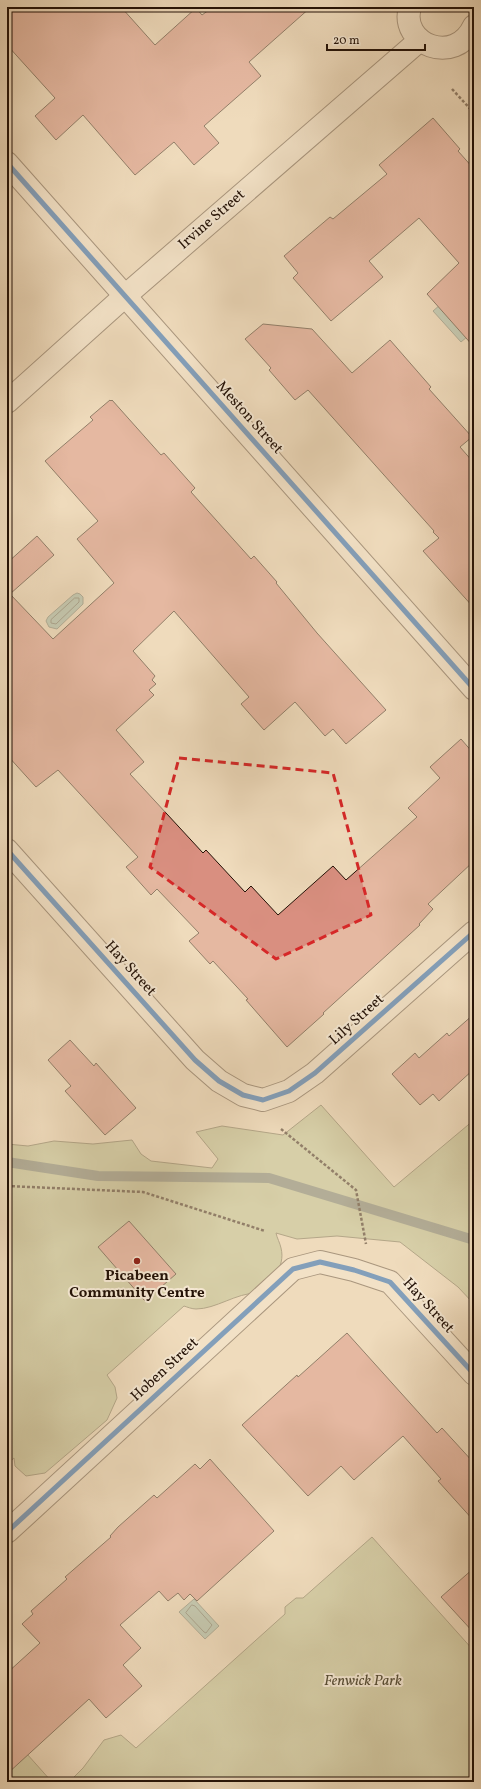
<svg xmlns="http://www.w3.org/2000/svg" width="481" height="1789" font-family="Vollkorn,serif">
<rect width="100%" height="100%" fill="#efdbbc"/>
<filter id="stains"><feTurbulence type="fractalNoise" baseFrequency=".005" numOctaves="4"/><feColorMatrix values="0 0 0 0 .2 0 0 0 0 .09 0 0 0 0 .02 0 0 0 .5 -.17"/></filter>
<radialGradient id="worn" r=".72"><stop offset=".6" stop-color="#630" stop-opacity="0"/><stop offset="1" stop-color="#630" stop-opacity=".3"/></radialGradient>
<g fill="#bac090" stroke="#6e684b">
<path d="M321 1105 394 1187 474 1120V1304L458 1287 400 1242 337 1236 297 1239 276 1233C277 1238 280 1243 281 1248 286 1268 270 1282 257 1293 236 1293 216 1309 196 1309 192 1309 187 1307 184 1306L107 1375 115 1387 117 1398 107 1420 45 1473 26 1476 15 1466 14 1458 7 1464V1144L28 1146 54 1141 93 1144 132 1140 141 1154 151 1161 212 1168 218 1159 196 1132 222 1126 283 1135Z"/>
<path d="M372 1537 474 1651V1782H69L83 1768 104 1740 121 1735 136 1748 285 1614V1607L296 1598H303Z"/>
<path d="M27 1754 52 1782H7V1773Z"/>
</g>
<g fill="#9abbac" stroke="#6a776a">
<path d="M448 298 474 331 461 342 433 311Z"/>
<path d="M77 593 80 594 83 597V604L57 629 49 627 46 621 48 617 73 595Z"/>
<path d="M194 1599 219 1626 205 1639 179 1612Z"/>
</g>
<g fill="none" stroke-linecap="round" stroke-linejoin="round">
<g stroke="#5e6659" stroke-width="1">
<path d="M75 598H79V602L56 624 51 623V620Z"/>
<path d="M192 1605 195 1606 212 1625 206 1633 204 1632 186 1613Z"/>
</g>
<path stroke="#6a776a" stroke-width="10" d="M7 1162 98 1176 269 1178 474 1240"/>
</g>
<g fill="#d98f80" stroke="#231106">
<path d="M7 7H121L155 45 196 8 202 15 213 7H311L249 62 261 76 204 126 219 143 194 165 174 142 135 175 83 115 56 140 35 116 55 98 7 45Z"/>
<path d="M433 118 460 149 458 151 474 169V347L427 294 459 263 419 218 369 261 383 277 331 321 293 278 298 273 284 256 330 217 333 219 387 174 379 165Z"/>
<path d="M263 324 312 329 352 373 390 340 431 387 429 389 472 437 460 447 474 463V608L423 551 439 538 433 532 434 531 308 390 295 400 269 370 271 368 245 339Z"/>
<path d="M110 400 111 401 112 400 161 455 164 453 195 488 191 492 251 559 254 556 277 582 276 583 317 633 386 710 346 744 333 729 325 736 295 702 264 730 241 704 249 697 174 611 133 651 155 676 152 680 156 684 149 690 154 695 116 730 144 762 130 774 203 853 206 850 245 892 251 886 278 915 333 866 346 880 417 817 408 808 440 778 430 767 461 739 474 754V861L428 904 433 909 419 924 420 925 323 1013 324 1014 287 1047 246 1000 248 999 213 961 210 964 189 941 199 933 157 889 151 895 126 867 138 857 58 770 36 787 7 755V563L37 536 54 555 10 594 53 639 114 583 77 539 98 521 45 461 93 420 90 417Z"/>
<path d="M474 1014V1069L439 1101 433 1094 420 1105 392 1074 415 1053 419 1058 447 1033 449 1036Z"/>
<path d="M70 1040 94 1066 96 1063 136 1108 105 1135 65 1091 71 1086 48 1060Z"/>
<path d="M129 1221 176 1274 145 1301 98 1247Z"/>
<path d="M347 1333 437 1433 442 1428 474 1463V1521L438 1481 441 1479 403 1436 354 1480 341 1466 308 1496 242 1425 297 1375 298 1377Z"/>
<path d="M210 1459 274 1531 197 1601 190 1594 184 1600 178 1593 168 1601 159 1591 120 1625 141 1648 123 1665 142 1686 106 1718 89 1699 7 1774V1673L40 1643 22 1624 33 1614 31 1611 67 1579 65 1577 111 1537 110 1536 118 1527 154 1495 157 1498 195 1464 200 1469Z"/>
<path d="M474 1568V1633L441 1597Z"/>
</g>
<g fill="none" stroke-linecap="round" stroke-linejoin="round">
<defs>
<g id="street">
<path d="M410 7C399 44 455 67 474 26"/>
<path d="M7 163 474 689"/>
<path d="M7 402 125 296 420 40"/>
<path d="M7 850 195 1060 219 1081 243 1095 263 1100 289 1091 315 1073 474 932"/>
<path d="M7 1532 293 1269 320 1262 354 1270 390 1282 474 1374"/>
</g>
</defs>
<use href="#street" stroke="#564434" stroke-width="24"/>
<g stroke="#231106" stroke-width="2.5" stroke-dasharray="3 2" stroke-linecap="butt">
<path d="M452 89 474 113"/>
<path d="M281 1129 356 1190 366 1244"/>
<path d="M7 1186 143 1192 265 1231"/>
</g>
<use href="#street" stroke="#f5e8d3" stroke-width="22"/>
<defs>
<g id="cycleway">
<path d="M7 163 474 689"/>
<path d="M7 850 195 1060 219 1081 243 1095 263 1100 289 1091 315 1073 474 932"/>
<path d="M7 1532 293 1269 320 1262 354 1270 390 1282 474 1374"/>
</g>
</defs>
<use href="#cycleway" stroke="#f5e8d3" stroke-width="8"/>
<use href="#cycleway" stroke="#0057b8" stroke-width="5"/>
</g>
<path d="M0 0H481V1789H0ZM179 758 333 773 371 915 276 959 150 867Z" fill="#efdbbc" fill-opacity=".55" fill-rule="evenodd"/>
<path fill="none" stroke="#d62828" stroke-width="3" stroke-dasharray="8 5" stroke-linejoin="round" d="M179 758 333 773 371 915 276 959 150 867Z"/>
<circle fill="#8f2418" stroke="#f5e8d3" stroke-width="1.5" cx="137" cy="1261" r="4"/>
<g text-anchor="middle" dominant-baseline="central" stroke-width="4" stroke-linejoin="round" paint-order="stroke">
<g font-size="15" fill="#231106" stroke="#f5e8d3">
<text transform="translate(212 220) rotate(-41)">Irvine Street</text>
<text transform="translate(249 418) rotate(48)">Meston Street</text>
<text transform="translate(130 969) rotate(48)">Hay Street</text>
<text transform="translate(357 1020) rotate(-42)">Lily Street</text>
<text transform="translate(428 1306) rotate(48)">Hay Street</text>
<text transform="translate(165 1370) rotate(-43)">Hoben Street</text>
</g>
<g font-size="15" font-weight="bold" fill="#231106" stroke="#f5e8d3">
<text x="137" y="1276">Picabeen<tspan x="137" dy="17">Community Centre</tspan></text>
</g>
<g font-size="15" font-style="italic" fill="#584e36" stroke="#f5e8d3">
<text x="363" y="1681">Fenwick Park</text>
</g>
</g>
<rect width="481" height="1789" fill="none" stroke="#efdbbc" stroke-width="24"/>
<rect x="8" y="8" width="465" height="1773" fill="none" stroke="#231106" stroke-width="2"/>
<rect x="12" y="12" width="457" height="1765" fill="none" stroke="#231106"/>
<path d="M327 44v6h98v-6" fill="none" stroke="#231106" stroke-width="2"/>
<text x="333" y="44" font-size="12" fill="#231106" stroke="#f5e8d3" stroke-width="3" paint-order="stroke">20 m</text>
<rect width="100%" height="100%" filter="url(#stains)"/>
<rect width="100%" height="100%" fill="url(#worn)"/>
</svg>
